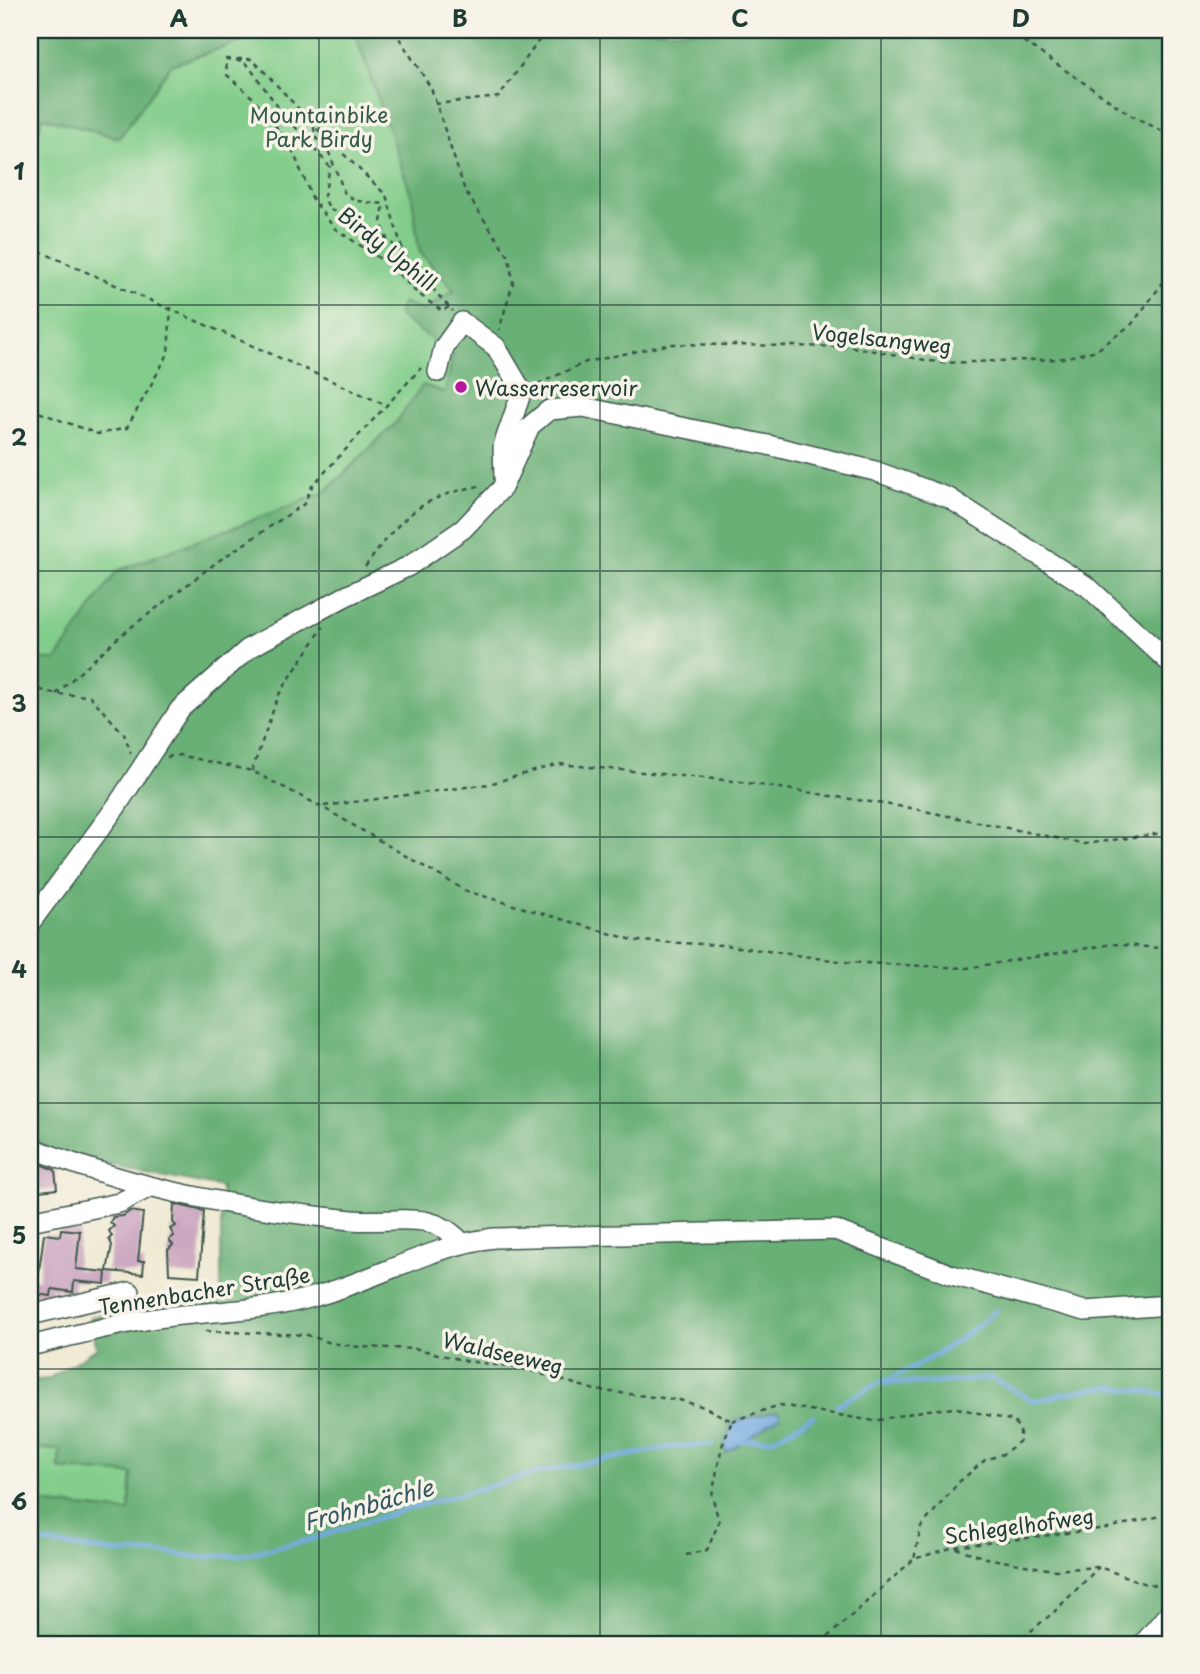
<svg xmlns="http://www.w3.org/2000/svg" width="1200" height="1674" font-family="'Playpen Sans',sans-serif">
<rect width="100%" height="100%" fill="#f7f3e8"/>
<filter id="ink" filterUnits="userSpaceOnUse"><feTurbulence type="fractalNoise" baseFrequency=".0143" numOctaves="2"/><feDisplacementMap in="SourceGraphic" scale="14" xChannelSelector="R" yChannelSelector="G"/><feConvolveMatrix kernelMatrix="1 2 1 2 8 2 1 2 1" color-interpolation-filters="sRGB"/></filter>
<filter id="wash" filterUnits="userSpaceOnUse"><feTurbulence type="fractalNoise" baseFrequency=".00686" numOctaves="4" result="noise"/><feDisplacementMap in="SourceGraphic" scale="28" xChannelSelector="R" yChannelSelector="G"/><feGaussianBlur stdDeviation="1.57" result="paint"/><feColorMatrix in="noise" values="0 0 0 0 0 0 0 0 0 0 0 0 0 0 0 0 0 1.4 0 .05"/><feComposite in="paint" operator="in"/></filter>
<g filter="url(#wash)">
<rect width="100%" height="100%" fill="#efe9d2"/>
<g fill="#82cd8b" stroke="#508560" stroke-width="2">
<path d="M274 30H354L467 299 445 393 423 385 395 424 324 493 117 571 56 660H30V154L43 117 119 138 171 65Z"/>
<path d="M30 1448 60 1450 59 1469 132 1473 129 1512 30 1502Z"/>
</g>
<g fill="#69b077" stroke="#447656" stroke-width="2">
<path d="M30 30H274L171 65 119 138 43 117 30 154Z"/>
<path d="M354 30H1170V1644H30V1502L129 1512 132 1474 59 1469 60 1450 30 1448V1381L48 1379 97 1348 90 1317 221 1295V1187L30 1149V660H56L117 571 324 493 395 424 423 385 445 393 453 355 398 315 403 302 423 311 454 290 419 251 412 197Z"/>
</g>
<path fill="#73abe2" stroke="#49748b" stroke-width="2" d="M778 1411 780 1417 726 1453 725 1443 733 1422Z"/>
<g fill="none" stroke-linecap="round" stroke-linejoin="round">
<g stroke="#73abe2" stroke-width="4.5">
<path d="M883 1382C926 1364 961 1340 997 1310"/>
<path d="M837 1405 879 1383H934L992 1378 1034 1401 1082 1390 1113 1387 1170 1395"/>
<path d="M740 1441 773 1439 814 1416"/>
<path d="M30 1541 121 1553H168L200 1557 242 1555 305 1541 403 1510 540 1472 672 1447 712 1444"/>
</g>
</g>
<g id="blocks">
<g fill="#c49bba">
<path d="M40 1164 55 1170 57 1189 30 1192V1165Z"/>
<path d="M174 1204 204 1211 199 1276 169 1274 168 1250 173 1245 169 1240 174 1236 170 1229 176 1226 173 1222Z"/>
<path d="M130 1211 143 1213 138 1261H144L143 1274 107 1271 112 1245 109 1239 112 1236 109 1231 114 1226 110 1222 113 1217 123 1216Z"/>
<path d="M61 1229 80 1231 76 1269 106 1272 105 1284 74 1281 73 1292 52 1289 51 1296 30 1293 31 1278 38 1279 44 1234 60 1236Z"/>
</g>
</g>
</g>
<g filter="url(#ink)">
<use href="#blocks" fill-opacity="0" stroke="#3e574c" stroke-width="2"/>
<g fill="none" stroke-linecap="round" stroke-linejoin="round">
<defs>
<g id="minor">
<path d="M438 372 444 347 462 322 496 347 522 391 503 446 504 478"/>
<path d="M30 923 116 807 180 709 249 648 344 597 409 566 463 529 502 488 530 426 549 410 583 407 768 445 875 471 949 498 1088 587 1170 663"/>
<path d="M30 1147C133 1189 241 1209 352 1220 394 1224 430 1208 461 1242"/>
<path d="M30 1221 119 1203 150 1187"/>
<path d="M30 1315 130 1292"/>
<path d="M30 1346C75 1335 119 1323 165 1317 214 1311 264 1311 313 1297 374 1281 431 1245 494 1238L835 1230 952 1275 1085 1311 1170 1305"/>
<path d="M1143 1644 1170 1612"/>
</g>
</defs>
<use href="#minor" stroke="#3e574c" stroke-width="22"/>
<g stroke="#3e574c" stroke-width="2.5" stroke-dasharray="5 5" stroke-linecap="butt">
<path d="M394 30 431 88 465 191 509 257 513 283 499 330"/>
<path d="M1007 30 1132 116 1170 135"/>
<path d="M237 59H251L260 67 321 133 325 144H333L386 195 405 258"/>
<path d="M435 104 499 97 546 30"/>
<path d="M314 127 315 137 328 150 345 194 357 201 384 204 381 222 387 239"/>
<path d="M30 247 386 405"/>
<path d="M449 307 442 311 416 292 391 266 334 228 312 198 290 144 252 97 227 75 226 59 243 61 250 68 278 107 330 167 324 196 329 209C342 215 357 219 369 226 395 240 428 285 449 307L453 311"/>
<path d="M538 384 586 362 671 344 852 347 942 363 1059 359 1097 350 1132 324 1170 273"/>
<path d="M30 409 98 434 127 428 168 354 171 307"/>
<path d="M365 567C401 518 418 497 480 486"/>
<path d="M30 687 56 694 90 696 124 734 131 753"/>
<path d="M56 694 121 635 217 562 304 504 312 486 421 368"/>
<path d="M167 757 179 755 252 771 322 807 466 891 636 941 724 945 846 962 967 968 1113 944 1170 949"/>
<path d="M252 771 278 696 323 627"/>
<path d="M324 806 489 784 559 764 734 781 910 808 1085 844 1170 832"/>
<path d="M206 1331 307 1335 331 1343 360 1347 418 1349 466 1361 521 1368 595 1390 679 1400 704 1407 732 1421 722 1446 712 1495 719 1522 707 1550 686 1555"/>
<path d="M732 1421 780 1405 874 1421 927 1410 957 1408 1014 1421 1020 1431V1441L1003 1454 985 1460 959 1482 921 1527 914 1559"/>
<path d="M956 1548 986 1558 1053 1570 1099 1567 1146 1584 1170 1586"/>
<path d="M820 1644 914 1559 954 1547 1107 1528 1170 1514"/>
<path d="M1015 1644 1054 1612 1099 1567"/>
</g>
<use href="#minor" stroke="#fff" stroke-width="19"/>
</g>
</g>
<path fill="none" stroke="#1f3d34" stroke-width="2" stroke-opacity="0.55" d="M319 30V1644M600 30V1644M881 30V1644M30 305H1170M30 571H1170M30 837H1170M30 1103H1170M30 1369H1170"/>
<circle fill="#b5179e" stroke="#f7f3e8" stroke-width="2.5" cx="461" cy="387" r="7"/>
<g text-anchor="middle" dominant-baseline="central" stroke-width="7" stroke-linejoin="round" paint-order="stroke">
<g font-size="21" fill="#335a45" stroke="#f7f3e8">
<text x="319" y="114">Mountainbike<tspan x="319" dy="24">Park Birdy</tspan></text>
</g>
<g font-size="21" fill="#1f3d34" stroke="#f7f3e8">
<text transform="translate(388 248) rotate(39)">Birdy Uphill</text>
<text transform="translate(882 338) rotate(6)">Vogelsangweg</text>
<text transform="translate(204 1290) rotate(-9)">Tennenbacher Straße</text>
<text transform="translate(503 1352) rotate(13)">Waldseeweg</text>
<text transform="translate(1019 1525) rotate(-8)">Schlegelhofweg</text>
</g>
<g font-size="21" fill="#1f3d34" stroke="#f7f3e8" text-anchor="start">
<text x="475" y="387">Wasserreservoir</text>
</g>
<g font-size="23" font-style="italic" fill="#345860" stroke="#f7f3e8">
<text transform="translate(368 1504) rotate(-16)">Frohnbächle</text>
</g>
</g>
<rect width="1200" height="1674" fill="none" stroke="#f7f3e8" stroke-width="77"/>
<rect x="38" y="38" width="1124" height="1598" fill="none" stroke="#1f3d34" stroke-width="2.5"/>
<g font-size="23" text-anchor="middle" font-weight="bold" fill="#1f3d34">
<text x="179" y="27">A</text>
<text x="460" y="27">B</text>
<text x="740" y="27">C</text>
<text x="1021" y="27">D</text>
<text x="19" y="180">1</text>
<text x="19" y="446">2</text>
<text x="19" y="712">3</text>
<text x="19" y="978">4</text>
<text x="19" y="1244">5</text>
<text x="19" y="1510">6</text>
</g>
</svg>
